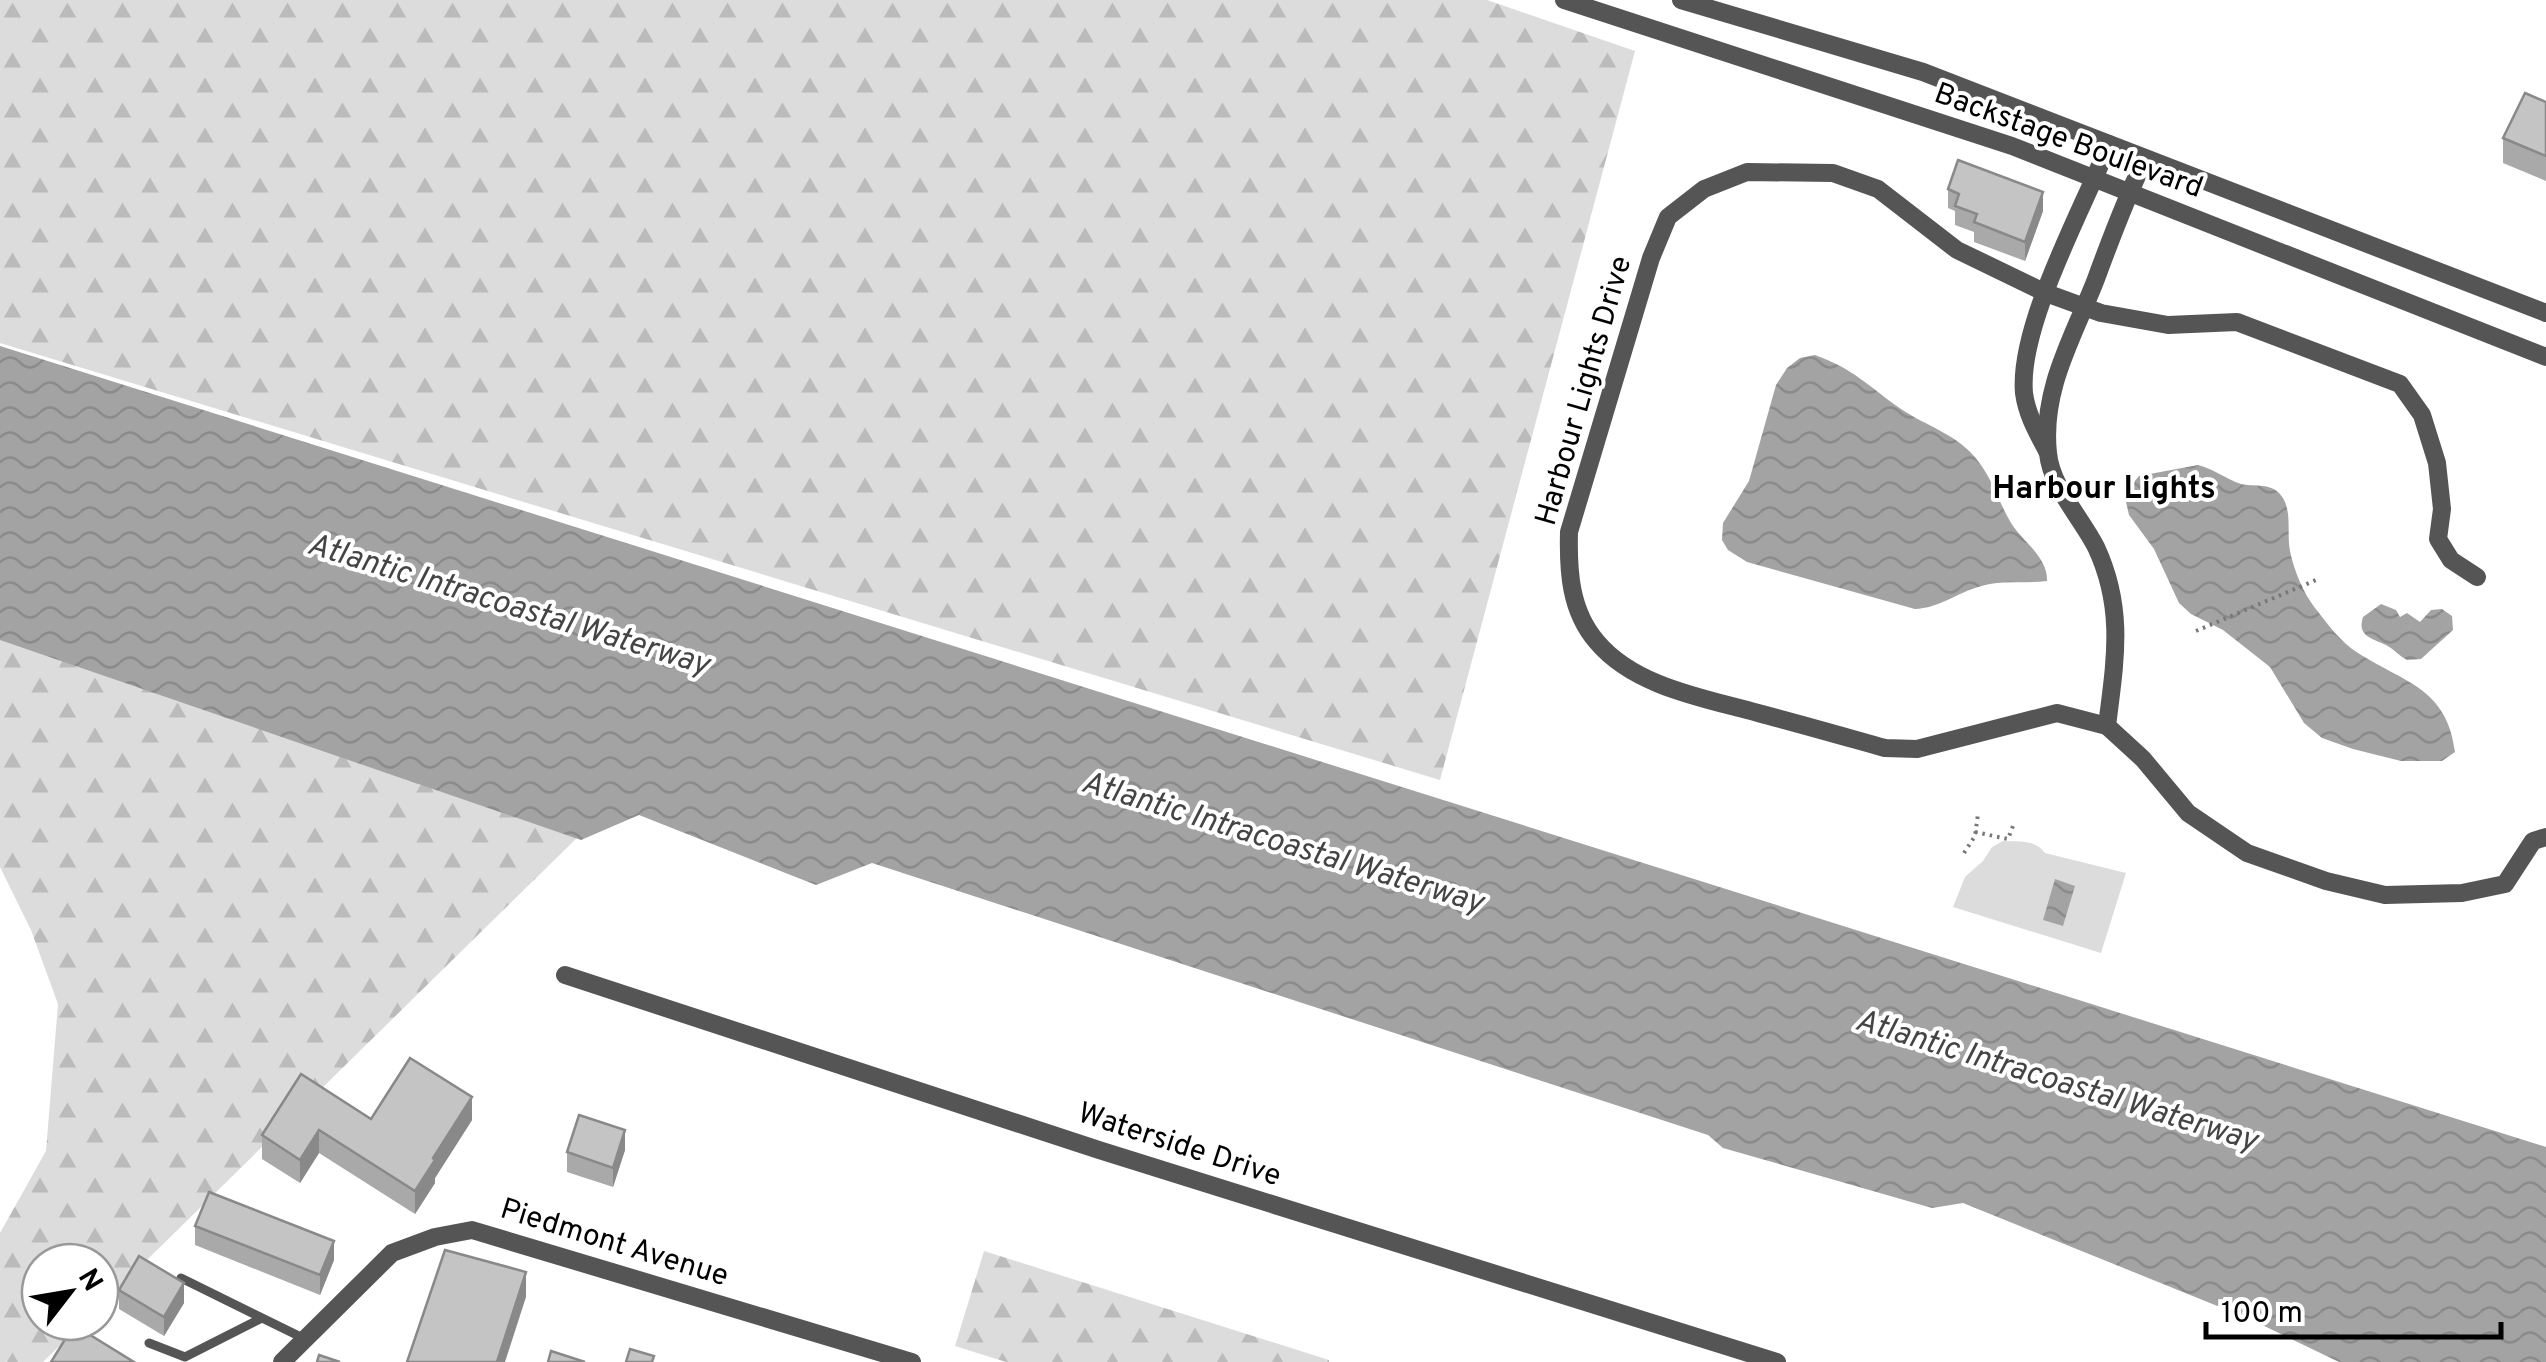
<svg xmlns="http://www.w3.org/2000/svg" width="2546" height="1362" font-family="Overpass,sans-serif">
<defs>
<pattern id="forest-firs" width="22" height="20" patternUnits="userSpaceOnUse" patternTransform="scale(2.5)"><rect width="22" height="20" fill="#dcdcdc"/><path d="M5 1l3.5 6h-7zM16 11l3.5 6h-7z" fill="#bbb"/></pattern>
<pattern id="water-waves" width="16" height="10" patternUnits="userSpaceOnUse" patternTransform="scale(2.5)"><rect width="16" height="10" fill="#a3a3a3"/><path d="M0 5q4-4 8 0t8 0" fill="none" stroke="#8b8b8b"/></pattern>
</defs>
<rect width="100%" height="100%" fill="#fff"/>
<g fill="url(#forest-firs)">
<path d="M0 0H1487L1635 51 1440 780 0 343Z"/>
<path d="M0 632 586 829 100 1306V1262H40V1322H84L43 1362H0V1233L46 1151 58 1004 31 930 0 867Z"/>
<path d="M984 1251 1329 1360V1362H1006L955 1346Z"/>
</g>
<path fill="#dcdcdc" d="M2003 841C2018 842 2036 839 2045 853L2126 873 2101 953 1953 907 1965 877 1983 861 1992 847Z"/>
<g fill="url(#water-waves)">
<path d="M0 346 2546 1147V1362H2339L2252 1320 1963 1203 1932 1208 1723 1148 1708 1135 872 863 816 885 639 815 581 840 0 640Z"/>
<path d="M1815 355C1854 369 1868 386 1901 409 1926 426 1959 435 1978 461 1993 480 1999 503 2011 523 2023 542 2048 557 2047 581 2022 584 1999 579 1975 588 1954 595 1938 608 1915 609L1747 562 1728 550 1722 540 1723 523 1749 481 1776 385 1787 368 1800 358Z"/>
<path d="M2198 465C2214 469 2226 479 2241 484 2253 487 2268 483 2278 492 2294 507 2286 532 2290 551 2294 571 2303 592 2315 608 2327 623 2341 643 2358 653 2405 683 2447 688 2455 752L2442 761H2401L2353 749 2322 738 2304 723 2270 667 2223 630 2191 614 2179 603 2154 549 2129 515 2126 502 2129 488 2139 476Z"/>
<path d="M2381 604 2396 610 2400 617 2407 613 2420 622 2431 610 2442 609 2452 616 2453 630 2421 659 2407 660C2399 656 2394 649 2386 645 2371 638 2357 636 2363 617Z"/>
<path d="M2055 879 2075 886 2063 926 2043 920Z"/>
</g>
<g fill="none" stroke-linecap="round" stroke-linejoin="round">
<g stroke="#777" stroke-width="4" stroke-dasharray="2.5 5" stroke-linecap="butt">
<path d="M2196 631 2316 580"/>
<path d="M1975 832 2008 839 2013 826"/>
<path d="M1964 853 1975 836 1978 814"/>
</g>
<g stroke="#555" stroke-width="9">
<path d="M181 1278 305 1339"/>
<path d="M149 1343 185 1357 260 1319"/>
</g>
<g stroke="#555" stroke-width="18">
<path d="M1564 0 2012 146 2546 357"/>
<path d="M1681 0 1923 72 2546 313"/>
<path d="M2145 159C2126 198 2111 238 2096 279 2074 336 2041 389 2048 453 2051 487 2081 517 2096 547 2125 609 2115 661 2107 726L2143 759 2188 813 2247 853 2326 881 2385 895 2462 893 2505 884 2533 841 2546 837"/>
<path d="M2047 451C2037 432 2027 415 2024 393 2018 326 2083 209 2109 144"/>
<path d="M2107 726 2057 713 1917 749 1885 748C1842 736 1800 724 1758 713 1704 698 1635 687 1597 642 1570 611 1568 571 1569 532L1651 258 1668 217 1704 189 1747 172 1833 173 1878 189 1957 250 2046 293 2101 313 2168 325 2237 322 2400 384 2422 415 2437 463 2442 509 2438 539 2451 560 2477 577"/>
<path d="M565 975 1099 1150 1777 1362"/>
<path d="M282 1362 392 1253 435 1237 472 1230 912 1362"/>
</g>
</g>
<g fill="#a9a9a9">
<path d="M2546 102V181L2503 163V138Z"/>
<path d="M1948 189 2043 211 2025 261 1974 242V232L1955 225V211L1948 208Z"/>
<path d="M371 1119 472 1120 435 1178V1183L415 1214 319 1153 300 1183 262 1159V1135Z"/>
<path d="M625 1150 613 1187 567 1172V1152Z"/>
<path d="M195 1226 334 1260 320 1295 195 1245Z"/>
<path d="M119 1290 184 1303 164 1336 119 1309Z"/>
</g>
<g fill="#898989">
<path d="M2043 192V211L2025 261V242Z"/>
<path d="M472 1097V1120L435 1178V1183L415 1214V1191L433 1158Z"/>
<path d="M319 1130V1153L300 1183V1160Z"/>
<path d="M625 1130V1150L613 1187V1168Z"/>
<path d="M334 1241V1260L320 1295V1275Z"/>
<path d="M526 1272V1297L505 1362H497Z"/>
<path d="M184 1283V1303L164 1336V1317Z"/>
</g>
<g fill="#c4c4c4" stroke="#898989" stroke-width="2.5">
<path d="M2525 93 2546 102V156L2503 138Z"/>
<path d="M1958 160 2043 192 2025 242 1974 222 1977 214 1955 206 1959 194 1948 189Z"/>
<path d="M410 1058 472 1097 433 1158 435 1160 415 1191 319 1130 300 1160 262 1135 301 1074 371 1119Z"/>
<path d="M579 1115 625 1130 613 1168 567 1152Z"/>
<path d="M209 1192 334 1241 320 1275 195 1226Z"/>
<path d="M445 1250 526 1272 497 1362H407Z"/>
<path d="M139 1256 184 1283 164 1317 119 1290Z"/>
<path d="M74 1325 134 1362H51Z"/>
<path d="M630 1349 654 1356 652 1362H626Z"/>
<path d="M551 1351 585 1362H548Z"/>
<path d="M319 1355 340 1362H317Z"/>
</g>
<g text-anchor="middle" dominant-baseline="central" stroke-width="8" stroke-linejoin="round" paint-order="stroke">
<g font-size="30" fill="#000" stroke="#fff">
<text transform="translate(2068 142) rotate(20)">Backstage Boulevard</text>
<text transform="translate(1585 391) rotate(-74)">Harbour Lights Drive</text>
<text transform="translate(1179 1146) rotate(18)">Waterside Drive</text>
<text transform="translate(614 1244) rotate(17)">Piedmont Avenue</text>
</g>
<g font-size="32" font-weight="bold" fill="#000" stroke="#fff">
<text x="2104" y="490">Harbour Lights</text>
</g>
<g font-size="32" font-style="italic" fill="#444" stroke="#fff">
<text transform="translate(508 606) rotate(17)">Atlantic Intracoastal Waterway</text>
<text transform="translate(1282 844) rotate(17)">Atlantic Intracoastal Waterway</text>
<text transform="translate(2056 1082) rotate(17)">Atlantic Intracoastal Waterway</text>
</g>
</g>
<g transform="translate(70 1292) rotate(59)"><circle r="48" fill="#ffffff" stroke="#999999" stroke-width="2.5"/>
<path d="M0-8L18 38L0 25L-18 38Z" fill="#000000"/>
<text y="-15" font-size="28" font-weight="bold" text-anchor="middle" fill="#000000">N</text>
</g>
<path d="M2206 1322v15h295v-15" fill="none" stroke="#000000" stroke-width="5"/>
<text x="2221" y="1322" font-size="30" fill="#000000" stroke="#ffffff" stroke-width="8" paint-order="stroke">100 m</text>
</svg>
